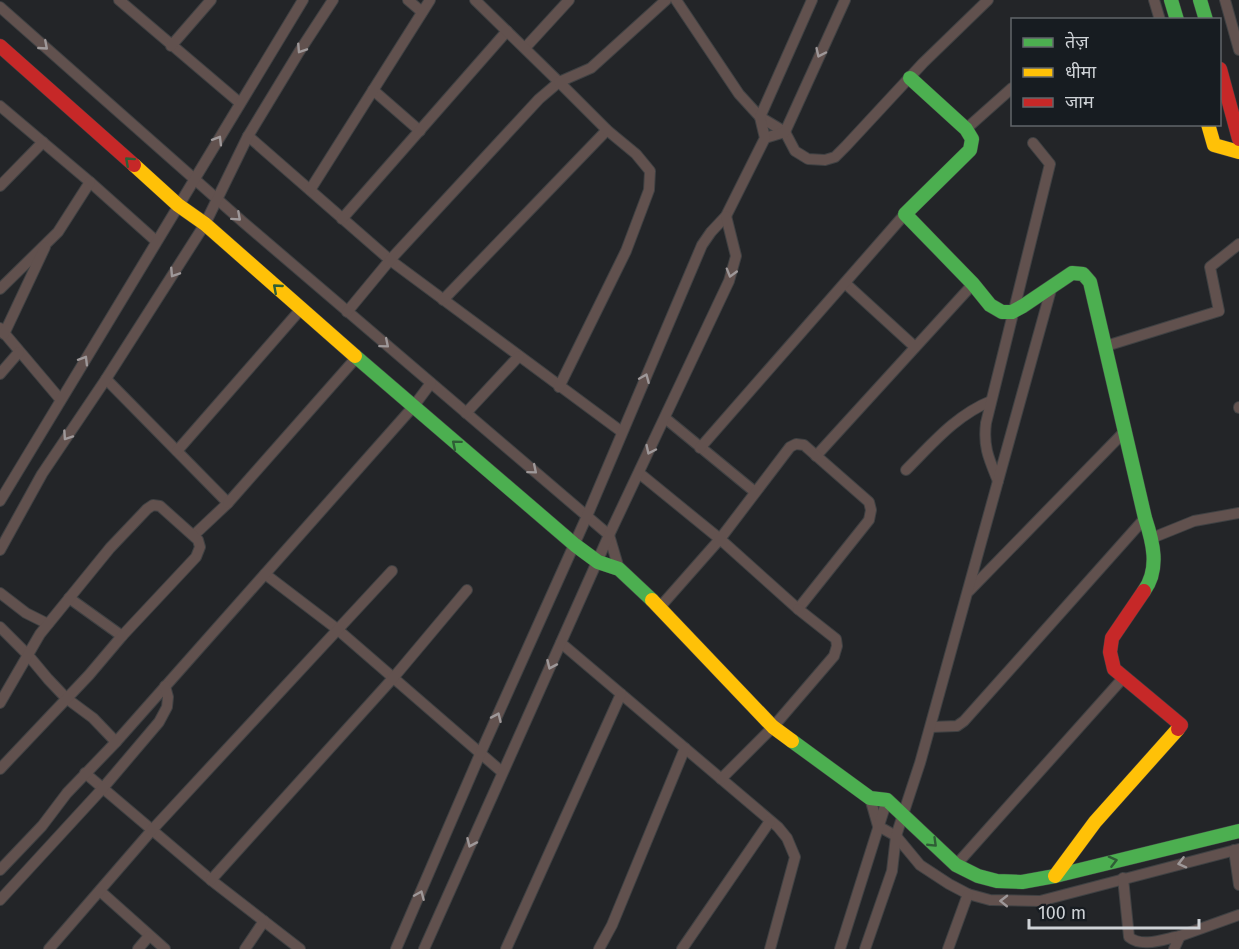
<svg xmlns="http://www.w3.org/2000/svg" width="1239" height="949" font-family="'Fira Sans','Noto Sans Devanagari',sans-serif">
<rect width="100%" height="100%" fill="#232528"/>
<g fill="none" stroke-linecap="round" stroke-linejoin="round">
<defs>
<g id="street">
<path d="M119 0 240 103"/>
<path d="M408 0 422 12"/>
<path d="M676 0 739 94 760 117 785 132 795 151 808 159 825 160 835 157 846 146 923 63 988 0"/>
<path d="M1154 0 1160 20"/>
<path d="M1225 0 1239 50"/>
<path d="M0 7 243 222 609 535 619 569"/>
<path d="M171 46 211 0"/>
<path d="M525 48 569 0"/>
<path d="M373 90 420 131"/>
<path d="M0 106 90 182 156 241"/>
<path d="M966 129 1012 88"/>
<path d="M248 136 390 260 622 432"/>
<path d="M765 138 785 132 845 0"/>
<path d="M0 186 43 142"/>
<path d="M310 190 430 0"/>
<path d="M342 219 507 31"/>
<path d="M845 283 915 347"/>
<path d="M0 289 58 232 90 182"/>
<path d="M443 300 607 130"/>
<path d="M347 312 390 260 539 99 559 82 475 0"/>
<path d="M0 328 60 399"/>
<path d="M4 334 45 247"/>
<path d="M1106 346 1219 311 1210 267 1239 244"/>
<path d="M0 374 19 352"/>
<path d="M106 379 228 503 194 535"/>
<path d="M559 387 626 251 649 190 650 171 636 154 607 130 559 82 591 68 666 0"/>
<path d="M1239 407V408"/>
<path d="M466 413 519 356"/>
<path d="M665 418 755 492"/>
<path d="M700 448 905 214"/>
<path d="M177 451 301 309"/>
<path d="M816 456 973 284"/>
<path d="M906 470C932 444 956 415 991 401"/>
<path d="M639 473 720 539 798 609 869 520 871 510 869 502 804 445 796 444 790 447 720 539 660 607"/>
<path d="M998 481C989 459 983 447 986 423L1050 164 1033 143"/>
<path d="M0 501 303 0"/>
<path d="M228 503 356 358"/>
<path d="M1152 538 1194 521 1239 513"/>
<path d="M0 550 42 474 106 379 205 224 248 136 299 52 333 0"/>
<path d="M265 574 337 629 502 772"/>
<path d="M969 591 1126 430"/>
<path d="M0 593 26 613 48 624"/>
<path d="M69 598 122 636"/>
<path d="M0 627 28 655 48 679 66 698 93 718 116 742"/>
<path d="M561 643 778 827 787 838 795 857 770 949"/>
<path d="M0 703 40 634 110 548 147 509 153 505 160 506 198 540 200 547 196 557 122 636 89 675 0 769"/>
<path d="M931 727 957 726 964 721 1145 518"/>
<path d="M85 773 211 880 300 949"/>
<path d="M721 779 773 727 834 656 837 646 836 639 798 609"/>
<path d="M870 798 878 826 896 836 920 865 949 884 968 894 990 900 1040 901 1239 849"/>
<path d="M1234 850 1239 885"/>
<path d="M956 865 1124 677"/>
<path d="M0 870 42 826 67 793 116 742 413 407 431 383"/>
<path d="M1123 878 1129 937C1142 948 1164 939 1180 936L1174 949"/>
<path d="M211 880 394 677 467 590"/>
<path d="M100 891 165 949"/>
<path d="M0 900 103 788 159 722 167 707 168 697 165 686"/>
<path d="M1180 936 1239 915"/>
<path d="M49 949 152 830 392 571"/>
<path d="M138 949 149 936"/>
<path d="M245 949 264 921"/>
<path d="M396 949 481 752 587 516 702 245 711 232 726 216 765 138 760 117 812 0"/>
<path d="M424 949 609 535 729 281 736 256 726 216"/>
<path d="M506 949 621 694"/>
<path d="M599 949 612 925 685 748"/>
<path d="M682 949 770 821"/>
<path d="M840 949 887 800"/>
<path d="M865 949 892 871 896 836 920 763 1052 286"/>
<path d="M948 949 968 894"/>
</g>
<g id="fast">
<path d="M1171 0 1177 20"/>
<path d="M1200 0 1206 20"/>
<path d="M910 78 966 129 972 139 970 150 905 214 973 284 990 305 1002 312H1012L1023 306 1072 273 1083 274 1090 282 1145 518C1153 542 1160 569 1144 591"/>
<path d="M355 356 575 545 598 562 619 569 652 600"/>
<path d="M792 741 870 798 887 800 956 865 978 876 997 881 1022 882 1055 876 1239 831"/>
</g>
<g id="slow">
<path d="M1208 124 1214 145 1239 152"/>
<path d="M134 165 178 205 205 224 355 356"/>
<path d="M652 600 773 727 792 741"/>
<path d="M1055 876 1095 822 1178 729"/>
</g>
<g id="jam">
<path d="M0 46 134 165"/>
<path d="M1220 69 1239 139"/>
<path d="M1144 591 1112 638 1110 652 1114 669 1181 725 1178 729"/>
</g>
</defs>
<use href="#street" stroke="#3f4143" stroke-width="12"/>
<use href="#fast" stroke="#3f4143" stroke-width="15"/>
<use href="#slow" stroke="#3f4143" stroke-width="15"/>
<use href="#jam" stroke="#3f4143" stroke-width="15"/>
<use href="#street" stroke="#61514e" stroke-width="10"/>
<use href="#fast" stroke="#4caf50" stroke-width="14"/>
<use href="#slow" stroke="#ffc107" stroke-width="14"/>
<use href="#jam" stroke="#c62828" stroke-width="14"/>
</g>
<defs><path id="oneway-chevron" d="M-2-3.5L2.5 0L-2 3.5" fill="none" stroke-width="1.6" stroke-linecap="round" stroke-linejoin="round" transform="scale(1.5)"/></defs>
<g stroke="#9e9899">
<use href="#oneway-chevron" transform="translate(44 46) rotate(41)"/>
<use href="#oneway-chevron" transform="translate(301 49) rotate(123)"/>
<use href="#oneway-chevron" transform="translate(820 53) rotate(115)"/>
<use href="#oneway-chevron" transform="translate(218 140) rotate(-59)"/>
<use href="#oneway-chevron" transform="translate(237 217) rotate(42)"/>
<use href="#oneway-chevron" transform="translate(174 273) rotate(123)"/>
<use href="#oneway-chevron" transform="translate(731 273) rotate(106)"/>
<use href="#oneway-chevron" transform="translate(385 344) rotate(40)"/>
<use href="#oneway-chevron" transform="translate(84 360) rotate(-59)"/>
<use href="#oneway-chevron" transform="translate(645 378) rotate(-67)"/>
<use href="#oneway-chevron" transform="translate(67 436) rotate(124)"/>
<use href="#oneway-chevron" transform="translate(650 450) rotate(115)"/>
<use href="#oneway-chevron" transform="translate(533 470) rotate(40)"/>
<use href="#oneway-chevron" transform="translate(551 665) rotate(114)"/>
<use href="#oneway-chevron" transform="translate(497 717) rotate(-66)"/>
<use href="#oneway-chevron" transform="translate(471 843) rotate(114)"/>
<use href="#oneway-chevron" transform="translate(1182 863) rotate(166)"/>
<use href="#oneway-chevron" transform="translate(420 895) rotate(-67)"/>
<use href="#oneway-chevron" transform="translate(1004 901) rotate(-179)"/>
</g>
<g stroke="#2f5e36">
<use href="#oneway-chevron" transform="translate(129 161) rotate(-138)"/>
<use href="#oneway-chevron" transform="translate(277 288) rotate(-139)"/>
<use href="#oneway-chevron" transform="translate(456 444) rotate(-140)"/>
<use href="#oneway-chevron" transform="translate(933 843) rotate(44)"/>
<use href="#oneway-chevron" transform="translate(1113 861) rotate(-14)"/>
</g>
<rect x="1011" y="18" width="210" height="108" fill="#171c21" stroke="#61656a" stroke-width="1.5"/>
<rect x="1023" y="38" width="30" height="9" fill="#4caf50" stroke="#61656a" stroke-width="1.5"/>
<text x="1065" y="48" font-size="18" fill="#cfd3d7">तेज़</text>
<rect x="1023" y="68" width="30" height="9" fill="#ffc107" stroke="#61656a" stroke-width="1.5"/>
<text x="1065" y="78" font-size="18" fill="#cfd3d7">धीमा</text>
<rect x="1023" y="98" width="30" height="9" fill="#c62828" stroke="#61656a" stroke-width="1.5"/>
<text x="1065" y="108" font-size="18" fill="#cfd3d7">जाम</text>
<path d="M1029 919v9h170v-9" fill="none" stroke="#cfd3d7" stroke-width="3"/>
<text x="1038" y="919" font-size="18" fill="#cfd3d7" stroke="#171c21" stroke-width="4.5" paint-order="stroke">100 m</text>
</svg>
